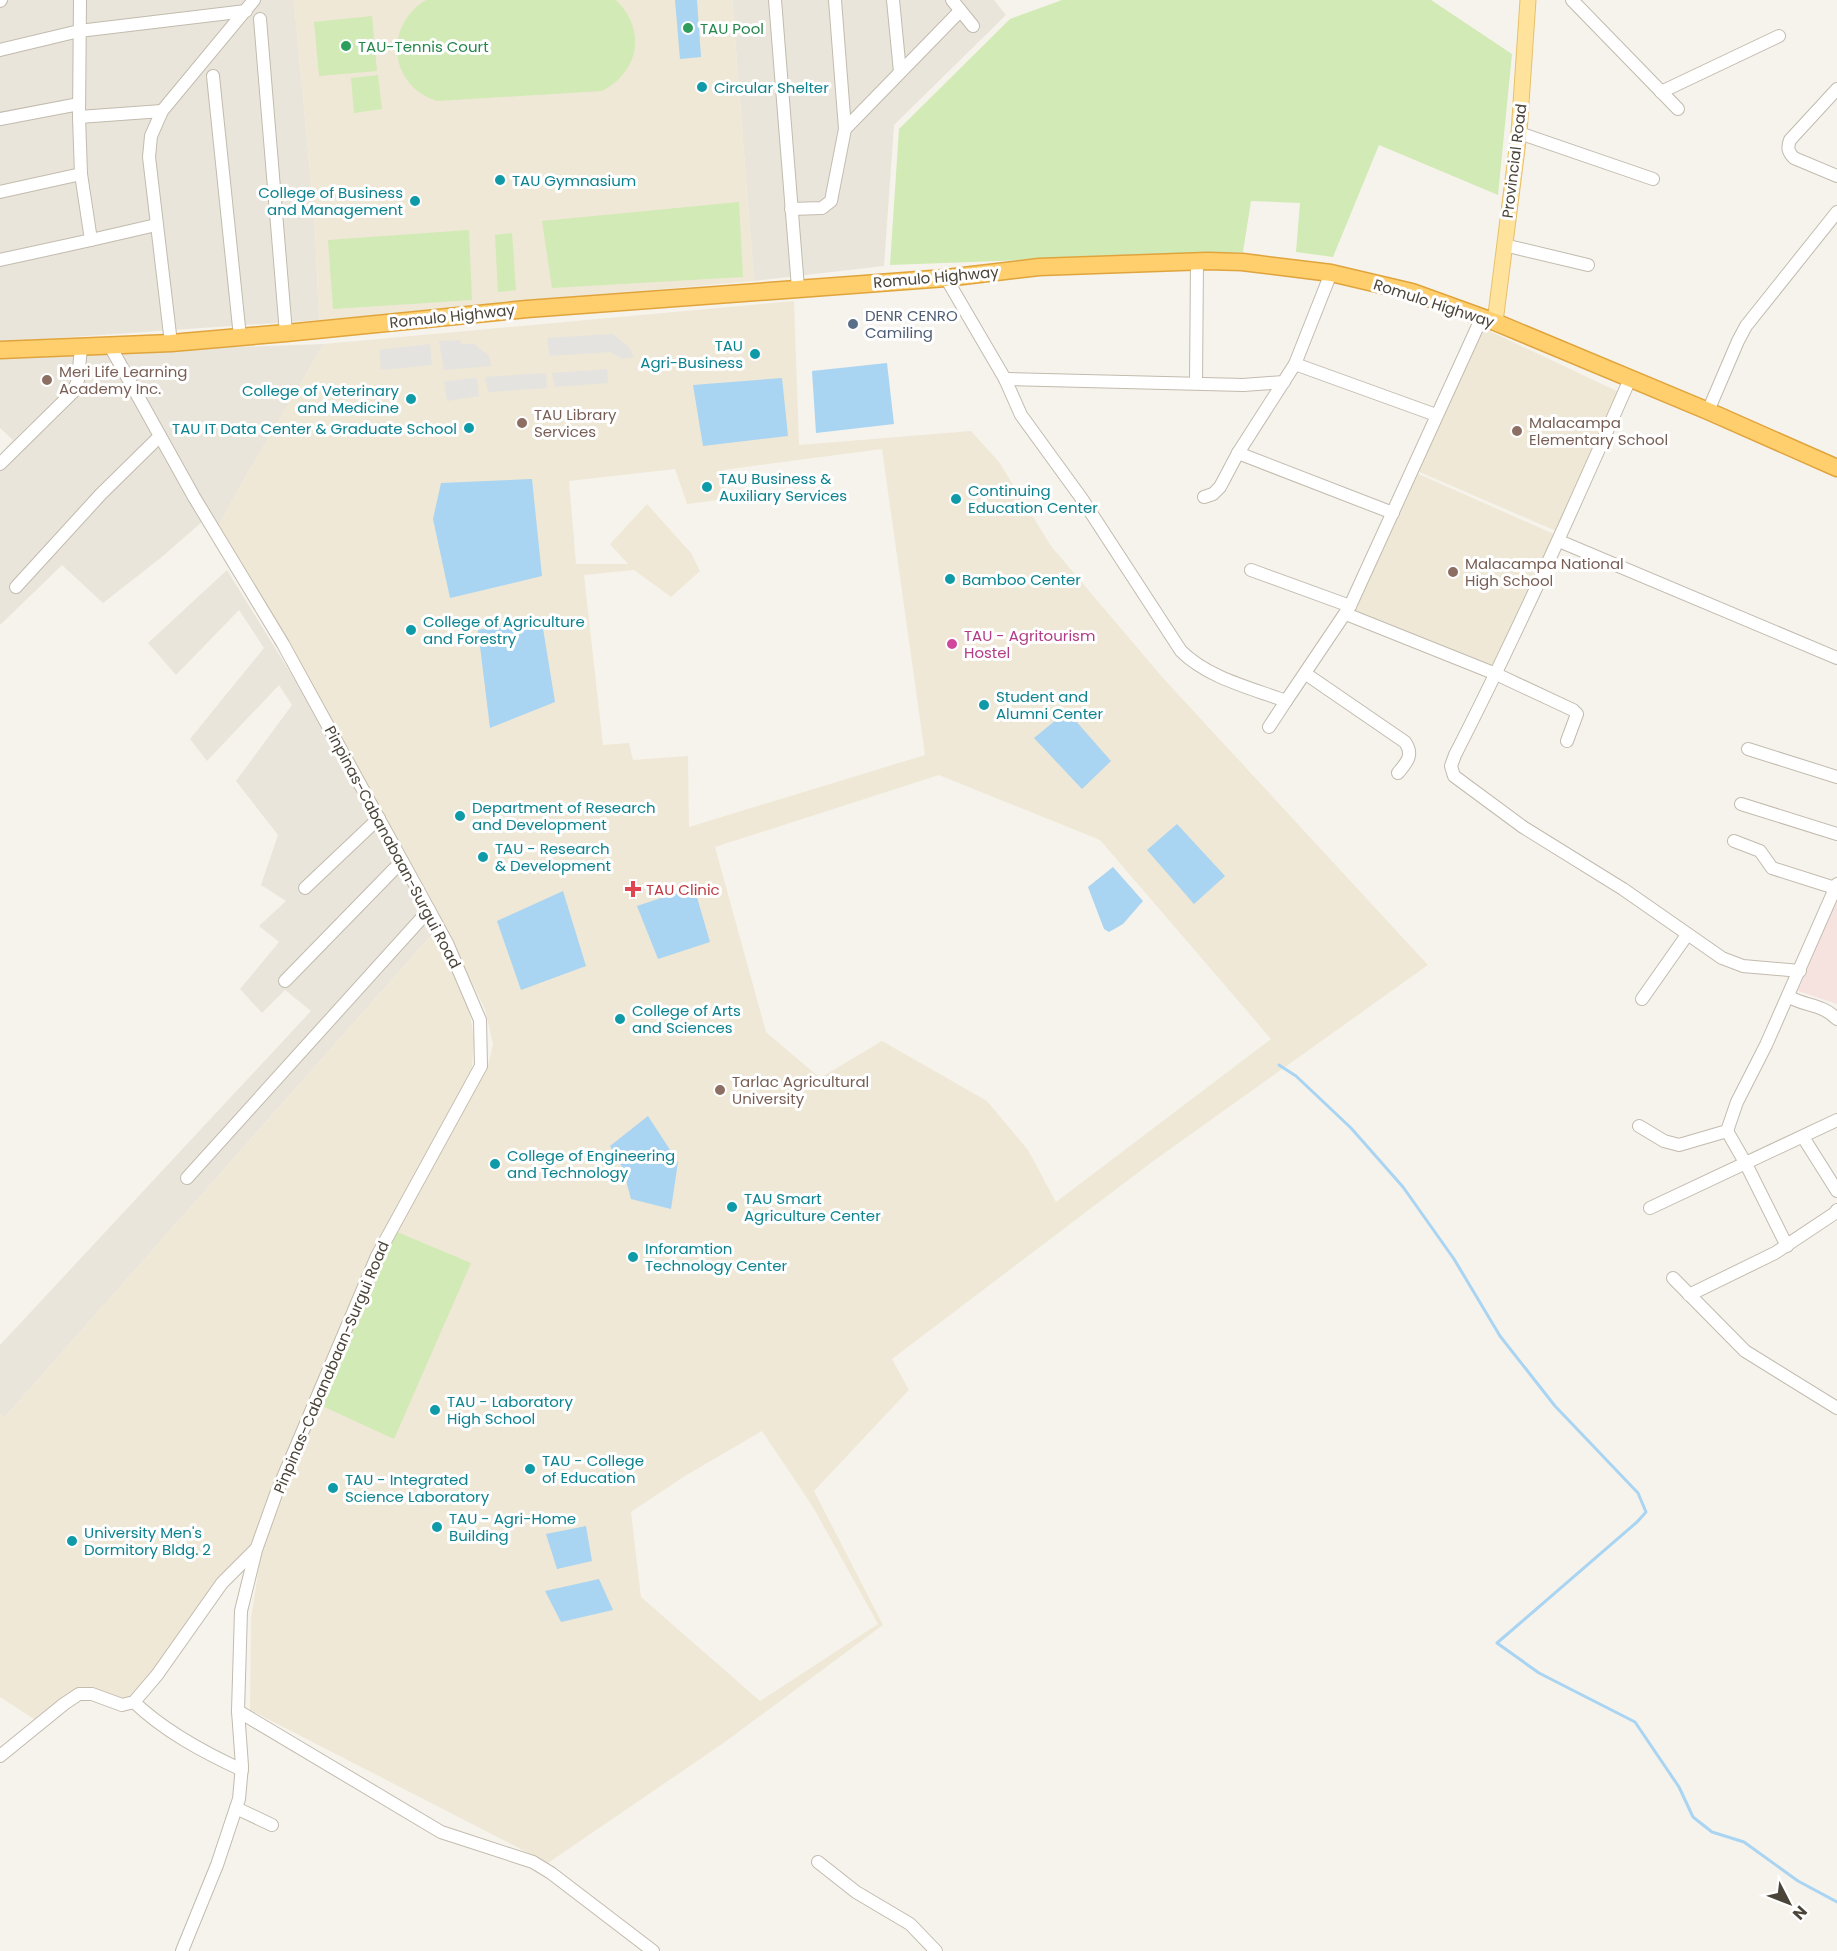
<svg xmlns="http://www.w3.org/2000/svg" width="1837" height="1951" font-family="Poppins,sans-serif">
<rect width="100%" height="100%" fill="#f6f3ec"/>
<g fill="#eae5da">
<path d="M0 0H294L315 226 319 320 0 342Z"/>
<path d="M732 0H994L1006 15 894 125 884 266 754 281Z"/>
<path d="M324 344 243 481 219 526 208 512 159 429 121 351Z"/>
<path d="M108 352 204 520 163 556 103 603 62 565 0 625V454L13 440 0 428V356Z"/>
<path d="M227 570 340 753 436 930 4 1418 0 1414V1345L311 1011 285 990 262 1013 240 989 279 942 259 926 286 901 261 885 278 835 236 781 292 705 279 685 207 761 190 739 264 648 239 610 176 675 148 643Z"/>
</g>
<g fill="#efe8d6" fill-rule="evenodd">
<path d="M294 0H732L754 281 319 320 315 226Z"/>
<path d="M794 301 799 445 971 431 999 462 1051 546 1163 678 1428 965 1152 1162 892 1359 909 1390 814 1491 883 1625 725 1742 548 1863 250 1710 251 1618 262 1548 319 1404 379 1264 401 1221 489 1062 493 1044 485 1009 442 924 219 526 243 481 324 344ZM882 449 925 755 689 827 688 756 633 760 629 743 603 745 584 575 634 570 671 597 700 571 691 553 647 504 610 544 628 564H576L569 481 675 469 687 504 726 499 723 470ZM939 775 1100 840 1271 1039 1056 1202 1028 1150 987 1101 882 1041 820 1078 766 1032 715 847ZM762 1431 813 1507 878 1624 760 1701 641 1597 631 1512 685 1476Z"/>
<path d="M1481 327 1619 392 1556 531 1415 470Z"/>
<path d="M1414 472 1556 535 1493 668 1351 609Z"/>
<path d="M436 930 469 1008 474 1039 472 1068 371 1257 252 1548 154 1673 132 1698 122 1700 95 1691 37 1721 0 1697V1414L5 1417Z"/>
</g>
<path fill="#f6e3e0" d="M1837 900V1004L1798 991Z"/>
<g fill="#d2eab5">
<path d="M426 0H616C647 31 639 71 602 91L437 101C389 86 383 26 426 0Z"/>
<path d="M1062 0H1431L1512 54 1498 195 1379 145 1333 257 1296 252 1300 203 1251 201 1243 252 890 265 899 129 1010 19Z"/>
<path d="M372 16 377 71 319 76 314 22Z"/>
<path d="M378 75 382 109 354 113 351 78Z"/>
<path d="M739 202 743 277 552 288 542 221Z"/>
<path d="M469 230 472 300 333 309 328 240Z"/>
<path d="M512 233 516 290 498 292 495 235Z"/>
<path d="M397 1232 471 1263 394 1439 320 1405Z"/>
</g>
<g fill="#e5e3e0">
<path d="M613 334 629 347 634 357 622 359 610 352 550 356 547 338Z"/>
<path d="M460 340 461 344H474L489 356 491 366 444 370 439 341Z"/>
<path d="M430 344 432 365 381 370 379 350Z"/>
<path d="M607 369 608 383 555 387 552 373Z"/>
<path d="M546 373 547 388 488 392 485 377Z"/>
<path d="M477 378 479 396 447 401 444 381Z"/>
</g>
<g fill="#a9d4f2">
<path d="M675 0H697L701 57 680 59Z"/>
<path d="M887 363 894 424 816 433 812 371Z"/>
<path d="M782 378 788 436 703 446 693 385Z"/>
<path d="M532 479 542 576 450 598 433 519 441 483Z"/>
<path d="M541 616 555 702 490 728 478 630Z"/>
<path d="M1067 711 1111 761 1082 789 1034 738Z"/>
<path d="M1177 824 1225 876 1194 904 1147 850Z"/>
<path d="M1113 867 1143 901 1123 924 1109 932 1104 929 1088 887Z"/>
<path d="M694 887 710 942 658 959 637 906Z"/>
<path d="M563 891 586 966 521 990 497 921Z"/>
<path d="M648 1116 678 1162 671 1209 631 1199 623 1169 610 1146Z"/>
<path d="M586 1526 592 1561 557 1569 546 1534Z"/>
<path d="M599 1579 613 1610 561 1622 545 1591Z"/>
</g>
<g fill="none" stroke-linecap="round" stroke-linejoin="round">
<path stroke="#a9d4f2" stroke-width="3" d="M1279 1065 1296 1076 1351 1128 1403 1187 1454 1259 1500 1336 1555 1406 1638 1493 1646 1512 1637 1522 1497 1643 1539 1673 1635 1722 1679 1787 1693 1817 1712 1832 1744 1842 1798 1881 1837 1902"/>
<defs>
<g id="minor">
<path d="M775 0 798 288"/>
<path d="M893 0 900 72"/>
<path d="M952 0 973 26"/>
<path d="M1572 0 1678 109"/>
<path d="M0 1 1 0"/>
<path d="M260 19 286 333"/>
<path d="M0 50 79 31 246 11"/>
<path d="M213 76 240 337"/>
<path d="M1837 89 1790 140C1787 148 1788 152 1794 158L1837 176"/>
<path d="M1661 92 1779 36"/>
<path d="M79 117 162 111"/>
<path d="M0 119 79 104"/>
<path d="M845 129 960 11"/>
<path d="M1519 133 1653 179"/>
<path d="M0 192 81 174"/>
<path d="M791 209 822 208 831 201 845 129 835 0"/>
<path d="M91 240 156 225"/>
<path d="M1504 245 1588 265"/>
<path d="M0 260 91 240 81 174 79 117 80 0"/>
<path d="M946 278 1005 379 1021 415 1082 499 1181 651C1208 678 1251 688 1286 701L1350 606 1482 317"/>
<path d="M171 343 149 157 151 136 162 111 254 0"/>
<path d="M110 346 194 497 283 644 429 910 447 943 480 1020 481 1066 377 1256 276 1494 256 1550 241 1611 238 1711 242 1766 239 1799 217 1865 182 1951"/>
<path d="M1295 364 1436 415"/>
<path d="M1005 379 1243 385 1284 382"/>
<path d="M1630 379C1574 506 1518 632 1455 755L1451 766 1454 776 1523 827 1623 889 1722 958 1743 966 1800 971"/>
<path d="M1196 383 1197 261"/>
<path d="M1708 411 1738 341 1746 326 1837 212"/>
<path d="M1238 453 1393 513"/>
<path d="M0 464 73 392 78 380 81 347"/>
<path d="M1204 497 1213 494 1220 487 1238 453 1295 364 1331 273"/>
<path d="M1559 541 1837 658"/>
<path d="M1251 570 1350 606"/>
<path d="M16 587 101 494 160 436"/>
<path d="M1346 614 1496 674 1573 710 1577 714 1567 741"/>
<path d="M1306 674 1405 742C1414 755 1407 762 1398 773"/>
<path d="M1269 727 1286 701"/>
<path d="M1748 749 1837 777"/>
<path d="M1741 804 1837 834"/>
<path d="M1734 841 1760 851 1772 868 1835 888"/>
<path d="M305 888 379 818"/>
<path d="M285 981 402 861"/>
<path d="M1788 996C1805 1007 1821 1003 1837 1019"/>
<path d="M1642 999 1687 935"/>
<path d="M1639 1126 1664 1141 1679 1145 1727 1131 1737 1102 1766 1045 1837 884"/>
<path d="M1727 1131 1746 1164 1787 1246"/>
<path d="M1803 1137 1837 1191"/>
<path d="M187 1178 429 910"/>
<path d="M1650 1208 1837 1120"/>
<path d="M1673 1278 1745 1351 1837 1408"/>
<path d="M1689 1295 1775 1253 1835 1213 1837 1210"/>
<path d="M134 1702C164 1731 203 1752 242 1770"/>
<path d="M238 1711 441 1832 533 1862 551 1873 653 1951"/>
<path d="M0 1756 64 1704 79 1694H92L122 1705 134 1702 157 1675 222 1583 255 1550"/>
<path d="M236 1808 272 1825"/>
<path d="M818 1862 856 1892 910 1924 936 1951"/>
</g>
<path id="major" d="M1495 322 1519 133 1528 0"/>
<path id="highway" d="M0 350 171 343 286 333 527 309 946 278 1039 267 1207 261 1242 262 1331 273 1412 292 1495 322 1708 411 1837 468"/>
</defs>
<use href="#minor" stroke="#c2bbae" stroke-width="14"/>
<use href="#major" stroke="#e6c16a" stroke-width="17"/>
<use href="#highway" stroke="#e0a43c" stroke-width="19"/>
<use href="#minor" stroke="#fff" stroke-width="12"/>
<use href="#major" stroke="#ffe39c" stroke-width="15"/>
<use href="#highway" stroke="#ffcf6e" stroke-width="16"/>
</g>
<g fill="#2e9e5b" stroke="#fff" stroke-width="2">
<circle cx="688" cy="28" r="6"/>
<circle cx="346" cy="46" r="6"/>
</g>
<g fill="#0f9aa8" stroke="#fff" stroke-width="2">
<circle cx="702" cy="87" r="6"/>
<circle cx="500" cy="180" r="6"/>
<circle cx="415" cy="201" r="6"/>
<circle cx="755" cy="354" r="6"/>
<circle cx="411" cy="399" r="6"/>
<circle cx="469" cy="428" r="6"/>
<circle cx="707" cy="487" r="6"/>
<circle cx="956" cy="499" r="6"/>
<circle cx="950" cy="579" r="6"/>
<circle cx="411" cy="630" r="6"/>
<circle cx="984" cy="705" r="6"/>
<circle cx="460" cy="816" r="6"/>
<circle cx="483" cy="857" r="6"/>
<circle cx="620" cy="1019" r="6"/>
<circle cx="495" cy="1164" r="6"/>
<circle cx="732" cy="1207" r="6"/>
<circle cx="633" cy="1257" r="6"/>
<circle cx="435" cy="1410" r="6"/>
<circle cx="530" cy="1469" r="6"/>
<circle cx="333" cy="1488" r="6"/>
<circle cx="437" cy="1527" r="6"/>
<circle cx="72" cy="1541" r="6"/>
</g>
<circle fill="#5c6f8a" stroke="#fff" stroke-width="2" cx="853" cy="324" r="6"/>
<g fill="#8d6e63" stroke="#fff" stroke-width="2">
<circle cx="47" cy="380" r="6"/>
<circle cx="522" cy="423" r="6"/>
<circle cx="1517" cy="431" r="6"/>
<circle cx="1453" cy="572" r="6"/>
<circle cx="720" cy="1090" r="6"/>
</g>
<circle fill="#d1479c" stroke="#fff" stroke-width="2" cx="952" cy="644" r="6"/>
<path fill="#e0444e" stroke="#fff" stroke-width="2" d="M630 880h6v6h6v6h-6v6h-6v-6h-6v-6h6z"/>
<g text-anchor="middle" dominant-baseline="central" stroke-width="6" stroke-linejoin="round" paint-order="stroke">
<g font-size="15" fill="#27864d" stroke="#fff" text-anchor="start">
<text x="700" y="28">TAU Pool</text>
<text x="358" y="46">TAU-Tennis Court</text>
</g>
<g font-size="15" fill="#0d838f" stroke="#fff" text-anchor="start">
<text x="714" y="87">Circular Shelter</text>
<text x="512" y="180">TAU Gymnasium</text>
<text x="403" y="192" text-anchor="end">College of Business<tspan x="403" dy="17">and Management</tspan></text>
<text x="743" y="345" text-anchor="end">TAU<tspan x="743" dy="17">Agri-Business</tspan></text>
<text x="399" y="390" text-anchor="end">College of Veterinary<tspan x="399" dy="17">and Medicine</tspan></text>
<text x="457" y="428" text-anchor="end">TAU IT Data Center &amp; Graduate School</text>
<text x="719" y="478">TAU Business &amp;<tspan x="719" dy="17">Auxiliary Services</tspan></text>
<text x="968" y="490">Continuing<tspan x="968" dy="17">Education Center</tspan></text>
<text x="962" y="579">Bamboo Center</text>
<text x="423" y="621">College of Agriculture<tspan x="423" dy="17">and Forestry</tspan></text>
<text x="996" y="696">Student and<tspan x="996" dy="17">Alumni Center</tspan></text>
<text x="472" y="807">Department of Research<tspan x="472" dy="17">and Development</tspan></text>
<text x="495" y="848">TAU - Research<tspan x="495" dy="17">&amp; Development</tspan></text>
<text x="632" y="1010">College of Arts<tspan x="632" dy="17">and Sciences</tspan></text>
<text x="507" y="1155">College of Engineering<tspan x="507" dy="17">and Technology</tspan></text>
<text x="744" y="1198">TAU Smart<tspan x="744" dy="17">Agriculture Center</tspan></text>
<text x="645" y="1248">Inforamtion<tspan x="645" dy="17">Technology Center</tspan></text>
<text x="447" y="1401">TAU - Laboratory<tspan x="447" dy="17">High School</tspan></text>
<text x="542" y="1460">TAU - College<tspan x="542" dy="17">of Education</tspan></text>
<text x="345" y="1479">TAU - Integrated<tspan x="345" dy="17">Science Laboratory</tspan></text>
<text x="449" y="1518">TAU - Agri-Home<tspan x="449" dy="17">Building</tspan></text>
<text x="84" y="1532">University Men's<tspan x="84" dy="17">Dormitory Bldg. 2</tspan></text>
</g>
<g font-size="15" fill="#4b4439" stroke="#fff">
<text transform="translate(1514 161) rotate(-83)">Provincial Road</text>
<text transform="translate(936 277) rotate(-5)">Romulo Highway</text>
<text transform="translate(1434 303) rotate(18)">Romulo Highway</text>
<text transform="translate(452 316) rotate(-6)">Romulo Highway</text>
<text transform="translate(393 847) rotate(62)">Pinpinas-Cabanabaan-Surgui Road</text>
<text transform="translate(331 1367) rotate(-67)">Pinpinas-Cabanabaan-Surgui Road</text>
</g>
<g font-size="15" fill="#4e5e75" stroke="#fff" text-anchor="start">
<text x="865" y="315">DENR CENRO<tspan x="865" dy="17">Camiling</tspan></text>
</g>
<g font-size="15" fill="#785e54" stroke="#fff" text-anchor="start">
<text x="59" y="371">Meri Life Learning<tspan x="59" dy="17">Academy Inc.</tspan></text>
<text x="534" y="414">TAU Library<tspan x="534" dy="17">Services</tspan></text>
<text x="1529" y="422">Malacampa<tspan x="1529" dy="17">Elementary School</tspan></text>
<text x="1465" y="563">Malacampa National<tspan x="1465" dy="17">High School</tspan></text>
<text x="732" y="1081">Tarlac Agricultural<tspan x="732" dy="17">University</tspan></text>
</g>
<g font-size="15" fill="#b23c85" stroke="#fff" text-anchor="start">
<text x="964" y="635">TAU - Agritourism<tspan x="964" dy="17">Hostel</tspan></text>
</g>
<g font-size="15" fill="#be3a42" stroke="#fff" text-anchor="start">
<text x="646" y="889">TAU Clinic</text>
</g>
</g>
<g transform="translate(1789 1903) rotate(132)" stroke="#ffffff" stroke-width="4.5" paint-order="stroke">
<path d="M0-4.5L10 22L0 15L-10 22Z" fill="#4b4439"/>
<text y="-9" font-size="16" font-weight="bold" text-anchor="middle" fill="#4b4439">N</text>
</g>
</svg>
